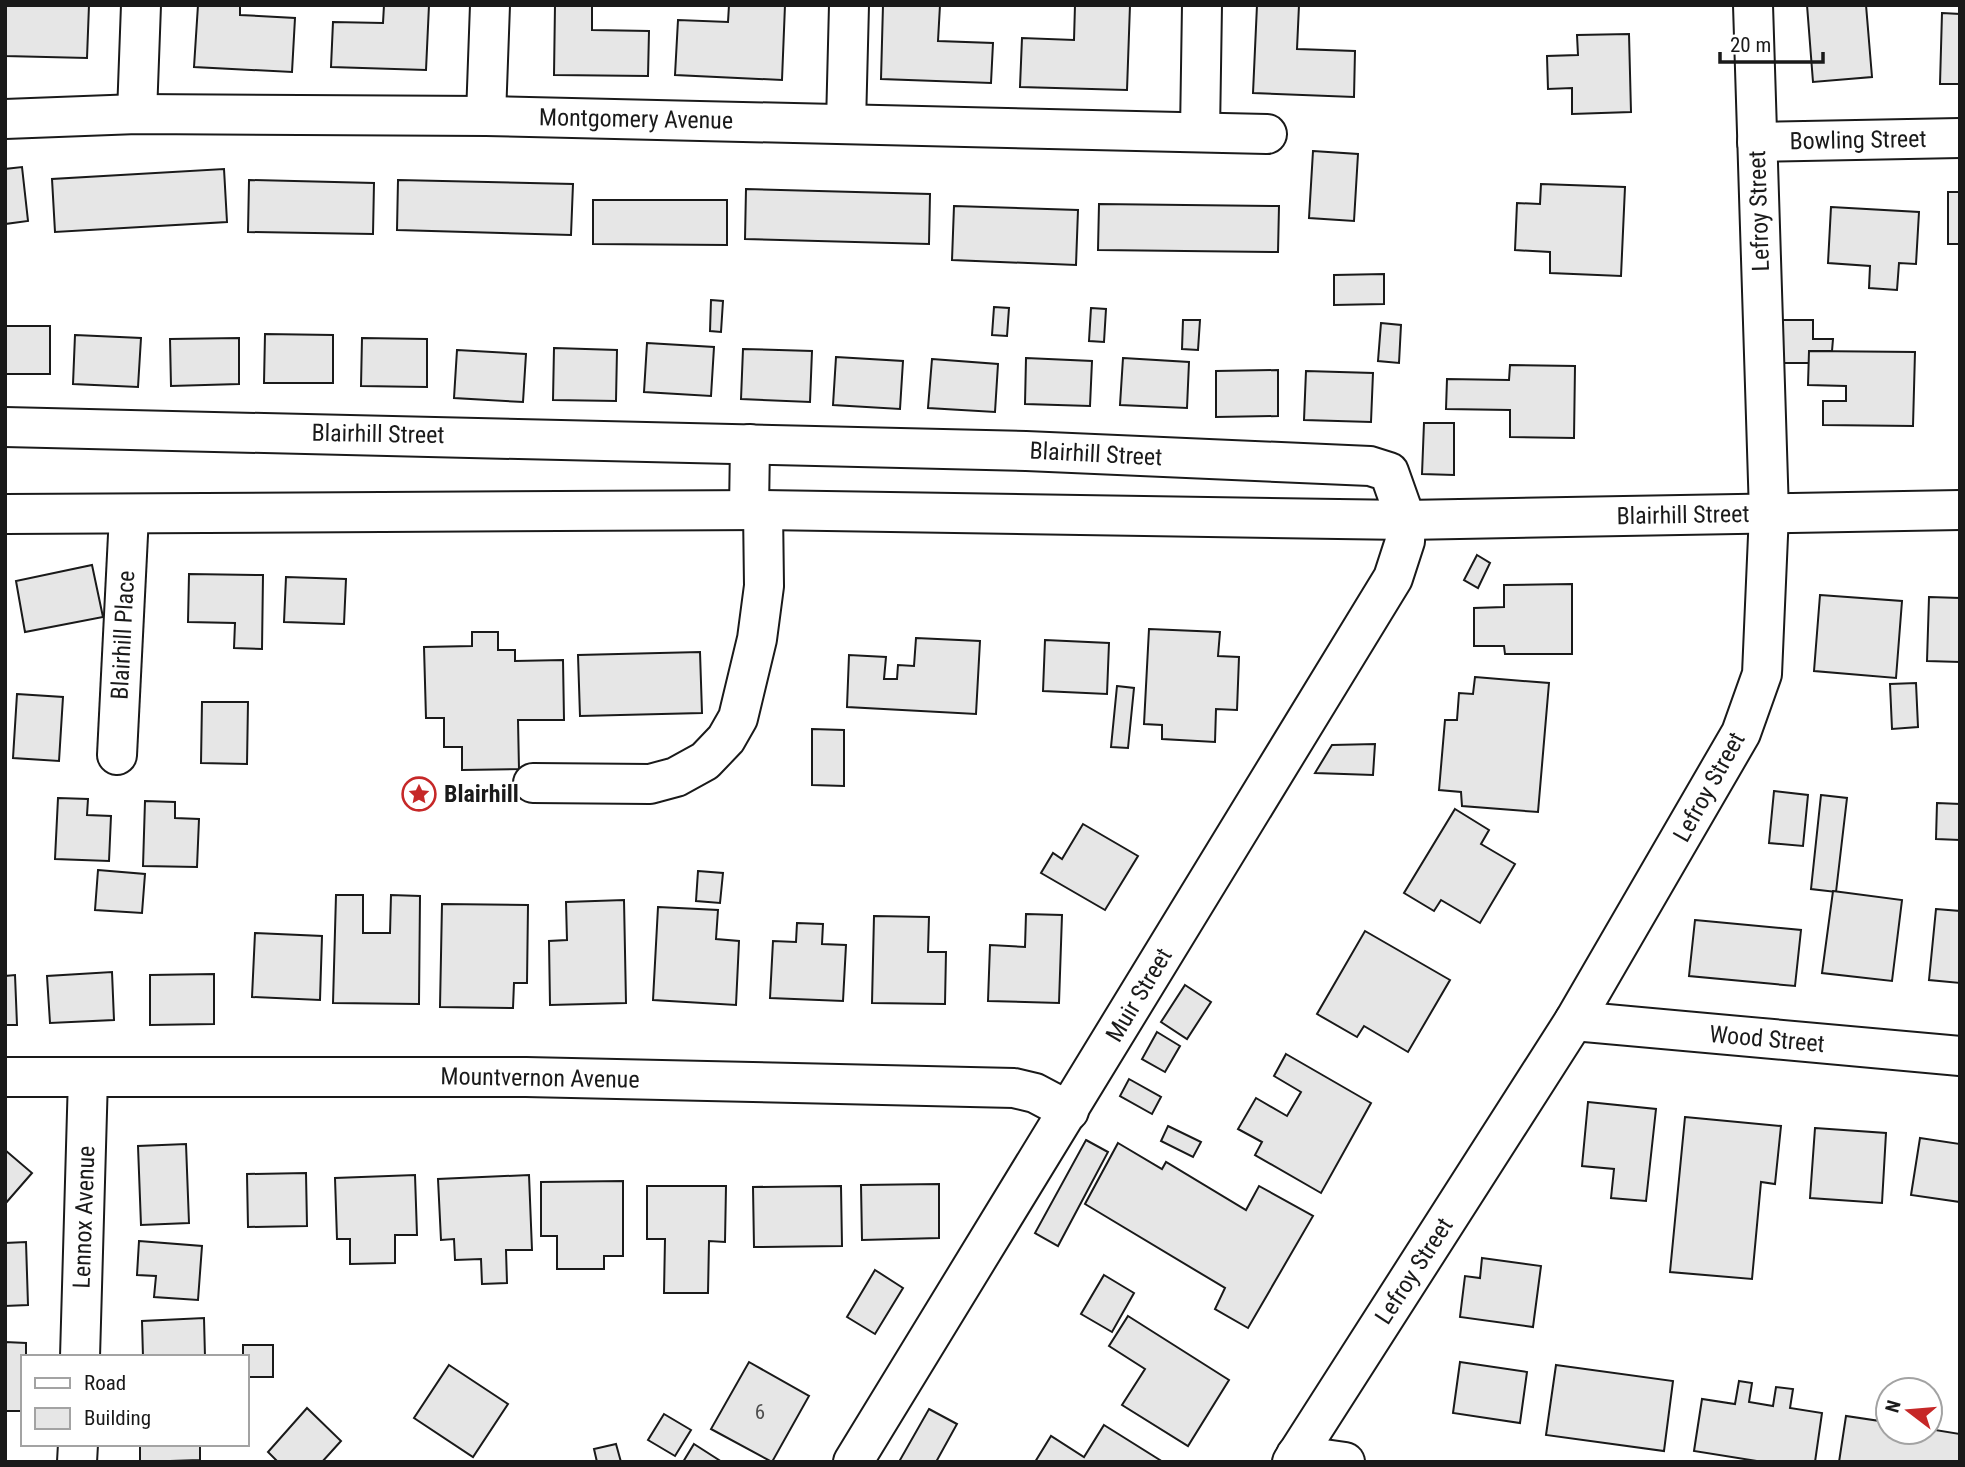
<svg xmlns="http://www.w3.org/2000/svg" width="1965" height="1467" font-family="'Roboto Condensed',sans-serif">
<rect width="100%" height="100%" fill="#fff"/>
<g fill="#e6e6e6" stroke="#1a1a1a" stroke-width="2">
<path d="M5 5H89L87 58 5 56Z"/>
<path d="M198 5H240V15L295 18 292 72 194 67Z"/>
<path d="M384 5H429L426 70 331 67 333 22 383 23Z"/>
<path d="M555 5H592V30L649 31 648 76 554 75Z"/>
<path d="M729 5H785L782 80 675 75 678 20 728 22Z"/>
<path d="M883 5H940L938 41 993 43 991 83 881 79Z"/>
<path d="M1075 5H1130L1127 90 1020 87 1022 38 1074 40Z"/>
<path d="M1257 5H1299L1297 49 1355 51 1354 97 1253 93Z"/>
<path d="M1807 5H1866L1872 77 1813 82Z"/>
<path d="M1942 13 1960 14V84H1940Z"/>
<path d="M1629 34 1631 112 1572 114V88L1548 89 1547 56 1578 55 1577 35Z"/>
<path d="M1313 151 1358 154 1354 221 1309 218Z"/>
<path d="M22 167 28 221 5 224V169Z"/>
<path d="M224 169 227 222 55 232 52 179Z"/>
<path d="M249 180 374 183 373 234 248 232Z"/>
<path d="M398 180 573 184 571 235 397 230Z"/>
<path d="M1541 184 1625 187 1621 276 1550 273V252L1515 250 1517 203 1540 204Z"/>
<path d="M746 189 930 194 929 244 745 239Z"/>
<rect x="1948" y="192" width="12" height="52"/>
<path d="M593 200H727V245L593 244Z"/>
<path d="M1099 204 1279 206 1278 252 1098 250Z"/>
<path d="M954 206 1078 210 1076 265 952 260Z"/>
<path d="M1831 207 1919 212 1916 264 1899 263 1897 290 1869 288 1870 266 1828 263Z"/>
<path d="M1384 274V304L1334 305V275Z"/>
<path d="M711 300 723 301 721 332 710 331Z"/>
<path d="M994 307 1009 308 1007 336 992 335Z"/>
<path d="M1091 308 1106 309 1104 342 1089 341Z"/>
<path d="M1183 320H1200L1198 350 1182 349Z"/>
<path d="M1778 320H1813V339H1833L1832 351H1809V363H1777Z"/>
<path d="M1381 323 1401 325 1399 363 1378 361Z"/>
<rect x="5" y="326" width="45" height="48"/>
<path d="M265 334 333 335V383H264Z"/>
<path d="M75 335 141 338 138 387 73 384Z"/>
<path d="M239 338V384L171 386 170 339Z"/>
<path d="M362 338 427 339V387L361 386Z"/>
<path d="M647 343 714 347 711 396 644 392Z"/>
<path d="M554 348 617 350 616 401 553 400Z"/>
<path d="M743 349 812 351 810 402 741 399Z"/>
<path d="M457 350 526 354 523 402 454 398Z"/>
<path d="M1809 351 1915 352 1913 426 1823 425V401H1846V386L1808 385Z"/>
<path d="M836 357 903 361 900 409 833 405Z"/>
<path d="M1026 358 1092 361 1090 406 1025 404Z"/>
<path d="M1123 358 1189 362 1187 408 1120 405Z"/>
<path d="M932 359 998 364 995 412 928 408Z"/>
<path d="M1510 365 1575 366 1574 438 1510 437V410L1446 409 1447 379 1509 380Z"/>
<path d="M1278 370V416L1216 417V371Z"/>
<path d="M1306 371 1373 373 1371 422 1304 420Z"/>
<path d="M1424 423H1454V475L1422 474Z"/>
<path d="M1477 555 1490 563 1478 588 1464 580Z"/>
<path d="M92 565 103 617 25 632 16 581Z"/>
<path d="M189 574 263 575 262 649 234 648 235 623 188 622Z"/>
<path d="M286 577 346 579 344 624 284 622Z"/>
<path d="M1572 584V654H1505L1504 646H1474V608L1504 607V585Z"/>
<path d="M1820 595 1902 601 1896 678 1814 671Z"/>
<path d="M1929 597 1960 598V662L1927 661Z"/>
<path d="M1149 629 1220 632 1218 656 1239 657 1237 710 1216 709 1215 742 1162 739V725L1144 724Z"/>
<path d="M472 632H498V650H515V661L563 660 564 720H518L519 769 462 770V747H444V718H426L424 647 472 646Z"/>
<path d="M916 638 980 641 976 714 847 707 849 655 886 657 884 679H897L898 665 914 666Z"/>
<path d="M1045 640 1109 643 1107 694 1043 691Z"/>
<path d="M700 652 702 713 580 716 578 655Z"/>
<path d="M1475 677 1549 683 1538 812 1462 806 1461 792 1439 790 1445 720H1457L1459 693 1473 694Z"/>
<path d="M1916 683 1918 727 1892 729 1890 684Z"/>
<path d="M1117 686 1134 688 1128 748 1111 747Z"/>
<path d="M17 694 63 697 59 761 13 758Z"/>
<path d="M202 702H248L247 764 201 763Z"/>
<path d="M812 729 844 730V786L812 785Z"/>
<path d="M1375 744 1373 775 1315 773 1332 745Z"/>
<path d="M1774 791 1808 795 1803 846 1769 843Z"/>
<path d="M1821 795 1847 798 1836 892 1811 889Z"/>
<path d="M58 798 88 799 87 815 111 816 109 861 55 859Z"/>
<path d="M145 801 175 802V818L199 819 197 867 143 866Z"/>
<path d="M1937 803 1960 804V840L1936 839Z"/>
<path d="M1455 809 1489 830 1481 844 1515 864 1480 923 1441 900 1434 911 1404 893Z"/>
<path d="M1083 824 1138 856 1105 910 1041 873 1053 853 1062 859Z"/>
<path d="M98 870 145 874 142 913 95 910Z"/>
<path d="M698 871 723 873 720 903 696 901Z"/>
<path d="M1833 891 1902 900 1892 981 1822 973Z"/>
<path d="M336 895H363V933H390L391 895 420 896 419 1004 333 1003Z"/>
<path d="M624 900 626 1003 550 1005 549 941 567 940 566 902Z"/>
<path d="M442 904 528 905 527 983H514L513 1008 440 1007Z"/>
<path d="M658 907 718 910 716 939 739 941 736 1005 653 1000Z"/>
<path d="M1936 909 1960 911V983L1929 980Z"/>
<path d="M1026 914 1062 915 1059 1003 988 1001 990 945 1025 947Z"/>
<path d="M874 916 929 917 928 952H946L945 1004 872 1003Z"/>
<path d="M1695 920 1801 930 1795 986 1689 976Z"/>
<path d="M797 923 823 924 822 944 846 945 843 1001 770 998 773 941 796 942Z"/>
<path d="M1365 931 1450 980 1408 1052 1364 1026 1357 1037 1317 1014Z"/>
<path d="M255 933 322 936 320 1000 252 997Z"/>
<path d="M112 972 114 1020 50 1023 47 976Z"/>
<path d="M214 974V1024L150 1025V975Z"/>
<path d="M15 975 17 1025H5V976Z"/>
<path d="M1185 985 1211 1002 1187 1039 1161 1022Z"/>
<path d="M1157 1032 1180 1046 1165 1072 1142 1059Z"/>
<path d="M1286 1054 1371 1103 1321 1193 1255 1155 1262 1142 1238 1129 1256 1098 1287 1116 1301 1092 1274 1076Z"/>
<path d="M1129 1079 1161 1097 1152 1114 1120 1096Z"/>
<path d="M1588 1102 1656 1109 1646 1201 1611 1198 1614 1169 1582 1166Z"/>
<path d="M1685 1117 1781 1126 1775 1184 1761 1182 1752 1279 1670 1272Z"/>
<path d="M1168 1126 1201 1142 1193 1157 1161 1141Z"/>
<path d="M1815 1128 1886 1133 1882 1203 1810 1198Z"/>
<path d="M1920 1138 1960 1144V1202L1911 1195Z"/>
<path d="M1086 1140 1108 1152 1058 1246 1035 1233Z"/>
<path d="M1118 1143 1162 1169 1166 1162 1246 1210 1259 1186 1313 1216 1248 1328 1215 1309 1225 1288 1085 1204Z"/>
<path d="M186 1144 189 1223 141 1225 138 1146Z"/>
<path d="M5 1150 32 1173 5 1204Z"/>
<path d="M306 1173 307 1226 248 1227 247 1174Z"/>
<path d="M415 1175 417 1235H395V1263L350 1264V1239H337L335 1178Z"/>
<path d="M529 1175 532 1250H506L507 1283 482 1284 481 1259 455 1260 454 1239 441 1240 438 1179Z"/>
<path d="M623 1181V1256H604V1269H557V1236H541V1182Z"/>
<path d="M939 1184V1238L862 1240 861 1185Z"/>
<path d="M647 1186H726L725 1242 709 1241 708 1293H664L665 1239H647Z"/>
<path d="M841 1186 842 1246 754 1247 753 1187Z"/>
<path d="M139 1241 202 1246 198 1300 154 1297 156 1276 137 1275Z"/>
<path d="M26 1242 28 1305 5 1306V1243Z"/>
<path d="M1482 1258 1541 1266 1533 1327 1460 1317 1465 1276 1480 1278Z"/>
<path d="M875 1270 903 1288 875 1334 847 1317Z"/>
<path d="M1104 1275 1134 1293 1112 1332 1081 1314Z"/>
<path d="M1128 1316 1229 1380 1188 1446 1122 1405 1145 1369 1109 1346Z"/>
<path d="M204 1318 205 1357H143L142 1321Z"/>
<path d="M5 1342 26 1343V1357H23V1411H5Z"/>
<path d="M243 1345H273V1377H247V1357H243Z"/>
<path d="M749 1362 809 1396 772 1462 711 1429Z"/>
<path d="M1460 1362 1527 1372 1520 1423 1453 1413Z"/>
<path d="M449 1365 508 1404 473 1457 414 1418Z"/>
<path d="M1556 1365 1673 1381 1664 1451 1546 1435Z"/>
<path d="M1739 1381 1752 1383 1749 1402 1773 1406 1776 1387 1793 1389 1790 1408 1822 1413 1815 1462H1763L1694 1451 1702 1399 1735 1404Z"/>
<path d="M1882 1404 1888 1405V1432H1930V1414L1937 1415 1935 1430 1960 1434V1462H1839L1846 1416 1880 1421Z"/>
<path d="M307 1408 341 1441 322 1462H278L268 1452Z"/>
<path d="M929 1409 957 1424 936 1462H902L900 1460Z"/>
<path d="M664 1414 691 1430 675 1456 648 1440Z"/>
<path d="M1104 1425 1163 1462H1035L1051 1436 1084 1457Z"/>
<path d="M140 1444H200V1460L140 1462Z"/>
<path d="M616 1444 621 1462H597L594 1449Z"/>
<path d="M694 1444 722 1462H683Z"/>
</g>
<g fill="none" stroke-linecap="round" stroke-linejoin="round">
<defs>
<g id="minor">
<path d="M137 114 141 5"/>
<path d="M486 116 490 5"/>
<path d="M5 119 137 114 486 116 1267 134"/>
<path d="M846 124 849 5"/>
<path d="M1200 132 1202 5"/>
<path d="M1757 142 1960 138"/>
<path d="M5 427 1026 451 1370 466 1389 472 1406 520 1405 541 1393 578 853 1462"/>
<path d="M749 510 750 444"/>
<path d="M5 514 763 510 1406 520 1960 510"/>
<path d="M117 755 129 515"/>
<path d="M533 783 650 784 676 777 705 761 726 739 738 718 757 639 764 586 763 510"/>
<path d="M1574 1021 1960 1056"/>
<path d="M5 1077H526L1014 1088 1035 1093 1069 1111"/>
<path d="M80 1357 88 1077"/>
<path d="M1296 1455 1345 1462"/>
<path d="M77 1462 78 1444"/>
<path d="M1292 1462 1574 1021 1741 733 1762 674 1769 513 1753 5"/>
</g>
</defs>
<use href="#minor" stroke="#1a1a1a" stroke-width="42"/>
<use href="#minor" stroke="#fff" stroke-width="38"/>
</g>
<defs>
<symbol id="sight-ring" viewBox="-11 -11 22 22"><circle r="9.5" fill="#fff" stroke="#c62828" stroke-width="1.5"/><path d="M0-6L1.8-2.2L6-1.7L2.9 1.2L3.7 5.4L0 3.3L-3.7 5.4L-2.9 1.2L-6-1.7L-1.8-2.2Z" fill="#c62828"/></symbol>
</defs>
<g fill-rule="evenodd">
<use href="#sight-ring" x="400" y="775" width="38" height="38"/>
</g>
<g text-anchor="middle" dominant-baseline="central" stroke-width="5" stroke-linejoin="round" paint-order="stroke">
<g font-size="21" fill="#4d4d4d">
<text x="760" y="1412">6</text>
</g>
<g font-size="24" fill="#1a1a1a" stroke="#fff">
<text transform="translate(636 119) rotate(1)">Montgomery Avenue</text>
<text transform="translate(1858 140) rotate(-1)">Bowling Street</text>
<text transform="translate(1759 211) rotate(-92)">Lefroy Street</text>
<text transform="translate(378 434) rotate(1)">Blairhill Street</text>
<text transform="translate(1096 454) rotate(3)">Blairhill Street</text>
<text transform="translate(1683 515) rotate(-1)">Blairhill Street</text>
<text transform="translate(123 635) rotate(-87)">Blairhill Place</text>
<text transform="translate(1709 787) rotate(-61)">Lefroy Street</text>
<text transform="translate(1139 995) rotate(-59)">Muir Street</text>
<text transform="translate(1767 1039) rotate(5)">Wood Street</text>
<text transform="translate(540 1078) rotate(1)">Mountvernon Avenue</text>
<text transform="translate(84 1217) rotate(-88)">Lennox Avenue</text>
<text transform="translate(1414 1271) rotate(-57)">Lefroy Street</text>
</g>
<g font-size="24" font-weight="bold" fill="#1a1a1a" stroke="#fff" text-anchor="start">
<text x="444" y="794">Blairhill</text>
</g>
</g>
<rect width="1965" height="1467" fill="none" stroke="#1a1a1a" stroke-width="14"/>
<rect x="21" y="1355" width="228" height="91" fill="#ffffff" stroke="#a3a3a3" stroke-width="2"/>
<rect x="35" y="1378" width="35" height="10" fill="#ffffff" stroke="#a3a3a3" stroke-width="2"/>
<text x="84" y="1390" font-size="21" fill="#1a1a1a">Road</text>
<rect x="35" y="1408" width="35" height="21" fill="#e6e6e6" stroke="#a3a3a3" stroke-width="2"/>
<text x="84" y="1425" font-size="21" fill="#1a1a1a">Building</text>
<g transform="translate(1909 1411) rotate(286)"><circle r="33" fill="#ffffff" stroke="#a3a3a3" stroke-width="2"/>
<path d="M0-5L12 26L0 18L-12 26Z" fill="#c62828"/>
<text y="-10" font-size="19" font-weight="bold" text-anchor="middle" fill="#1a1a1a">N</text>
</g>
<path d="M1720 52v10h103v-10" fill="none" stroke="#1a1a1a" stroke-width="3.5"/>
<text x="1730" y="52" font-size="21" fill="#1a1a1a" stroke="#ffffff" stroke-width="5" paint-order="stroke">20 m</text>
</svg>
